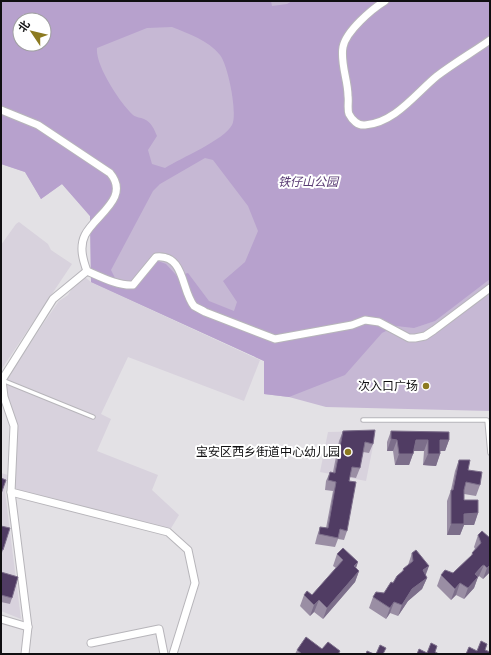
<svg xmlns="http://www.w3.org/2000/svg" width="491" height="655" font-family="'Crimson Pro','Noto Sans SC',serif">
<rect width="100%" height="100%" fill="#e3e1e5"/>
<g fill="#d8d2dd">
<path d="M19 222 48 244 51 250 72 264 1 370V245L16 224Z"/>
<path d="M81 274 91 282 260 360 244 401 128 357 101 414 111 419 97 451 158 475 152 490 179 515 170 530 17 490 14 486 17 425 6 395V381L43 324 59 301 68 295Z"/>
<path d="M376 431 366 481 320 472 328 432Z"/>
<path d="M1 473 8 475 5 492 21 619 1 611Z"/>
</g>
<path fill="#c6b8d4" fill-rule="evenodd" d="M1 1H490V411L326 407 289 397 264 394V361L91 282 90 216 62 184 41 199 25 172 1 164ZM20 20H44V44H20Z"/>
<path fill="#b7a1cd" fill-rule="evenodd" d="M1 1H271L272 6 287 4 292 1H490V279L435 321 414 328 396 326 382 333 345 375 289 397 264 394V361L91 282 90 216 62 184 41 199 25 172 1 164ZM20 20H44V44H20ZM172 27C189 34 208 40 220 55 228 65 238 114 232 125 224 140 181 158 165 168L152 164 148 150 157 136C154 129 152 123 144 119 140 117 137 118 133 115 120 103 95 65 97 48L147 28ZM205 158 213 160 248 206 258 231 245 262 223 281 237 302 234 311 209 301 188 273 177 276 166 264 158 261 135 288 130 289 115 278 111 270 153 191 160 184Z"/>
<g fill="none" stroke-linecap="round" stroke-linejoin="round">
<defs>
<g id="lane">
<path d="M2 380 93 417"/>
<path d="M363 420H487L490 453"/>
</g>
<g id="street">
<path d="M385 1C372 9 346 31 343 47 340 63 348 80 348 96 349 101 347 109 349 114 352 120 358 126 365 125 395 123 416 93 437 76 454 63 473 52 490 40"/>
<path d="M1 110 38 125 110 173C131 198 95 215 85 235 79 247 83 260 87 271 101 277 118 286 133 285L156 257C185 254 181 290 194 306 197 308 202 310 205 312L275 339 352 325 365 320 379 322 409 338H415L425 336 434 330 490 288"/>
<path d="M11 492 168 532 188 550 195 583 173 654"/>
<path d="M1 619 28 627"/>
<path d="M91 643 159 629 164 654"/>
<path d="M25 654 28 627 11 492 14 426 4 397 2 380 53 299 87 271"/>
</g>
</defs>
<use href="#lane" stroke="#b7b5ba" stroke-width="5.5"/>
<use href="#street" stroke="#b7b5ba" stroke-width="9"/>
<use href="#lane" stroke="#fff" stroke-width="3.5"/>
<use href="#street" stroke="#fff" stroke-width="7"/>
</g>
<g fill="#9a8ea4">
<path d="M343 431 373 444 369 453 363 452 360 468 356 478 350 477 349 481 347 531 344 540 338 539 335 547 315 544 317 536 320 527 326 528 333 491 325 490 326 481 330 472H333L339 441Z"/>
<path d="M391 431 449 440 445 451H440V454L436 466 423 465 424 451H414L409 465H395L393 451H387V442Z"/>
<path d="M459 460 468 470 480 485 476 496 464 494V500L478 513 474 525H464L460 535H447V501L451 490 455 471Z"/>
<path d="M1 526 3 550 1 556Z"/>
<path d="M478 535 490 538V572L483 579 479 576 478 577 474 588 464 599 456 595 451 600 437 586 441 575 453 573 471 556 472 553 475 549 474 547Z"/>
<path d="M412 553 427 578 422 589 408 601 398 616 390 613 386 619 369 608 373 597 384 593 402 572 403 569 408 565Z"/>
<path d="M337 554 358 562 356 568 359 571 355 582 323 619 314 612 310 616 300 606 304 595H312L336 568 333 566Z"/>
<path d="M1 572 12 598 10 604 1 602Z"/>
<path d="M322 649 340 651 339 654H295L297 650Z"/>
</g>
<g fill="#7c6e8a">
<path d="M391 439 397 440 393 451H387Z"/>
<path d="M416 440H428L424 451H412Z"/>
<path d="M440 440H449L445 451H436Z"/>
<path d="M399 454H413L409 465H395Z"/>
<path d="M428 454H440L436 466 423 465Z"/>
<path d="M478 513 474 525H464L460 535H447L451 524 464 514Z"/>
<path d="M358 562 354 573V566Z"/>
<path d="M484 565 479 576 478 577 474 588 464 599 468 588 475 574Z"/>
<path d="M490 565V572L483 579 487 568Z"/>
<path d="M429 566 425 577 423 570Z"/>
<path d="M359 571 355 582 323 619 327 608Z"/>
<path d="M427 578 422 589 408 601 398 616 402 605 412 589Z"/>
<path d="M460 583 456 595 451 600 455 589Z"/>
<path d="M319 600 314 612 310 616 314 605Z"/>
<path d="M394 602 390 613 386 619 390 608Z"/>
</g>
<g fill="#503c63" stroke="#7c6e8a">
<path d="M375 430 373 444 365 442 360 468 352 467 349 481 356 482 347 531 340 529 338 538 319 534 320 527 328 528 336 482 328 480 330 472 335 473 343 431Z"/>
<path d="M391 431 449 432V440H440V454H428V440H416L413 454H399L397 440 391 439Z"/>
<path d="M459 460H470L468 470 482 472 480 485 466 482 464 490V500H478V513L464 514V524H451V490H453Z"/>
<path d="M1 478 6 480 1 494Z"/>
<path d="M1 526 10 528 3 550H1Z"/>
<path d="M482 531 490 538V565L487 568 484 565 482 566 475 574 478 577 468 588 460 583 455 589 441 575 445 570 453 573 473 554 472 553 481 543 478 535Z"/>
<path d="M343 548 358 562 354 566 359 571 327 608 319 600 314 605 304 595 307 591 312 595 343 560 337 554Z"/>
<path d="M416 550 429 566 423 570 427 578 412 589 402 605 394 602 390 608 373 597 376 592 384 593 391 582 393 583 397 576 404 570 403 569 413 561 412 553Z"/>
<path d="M1 572 18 577 12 598 1 595Z"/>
<path d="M306 637 322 649 328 642 340 651 338 654H302L297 650Z"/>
<path d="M481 641 487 644 485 650 490 652V654H466L469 647 477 651Z"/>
<path d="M431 643 437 646 435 652 439 654H417L419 649 427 653Z"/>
<path d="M380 645 386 648 383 654H384H376Z"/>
<path d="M367 651 374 654H366Z"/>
</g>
<g fill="#8c7a20" stroke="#fff" stroke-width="1.5">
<circle cx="426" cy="386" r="4"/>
<circle cx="348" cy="452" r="4"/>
</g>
<g text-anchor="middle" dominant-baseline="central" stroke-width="4" stroke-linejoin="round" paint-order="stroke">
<g font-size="12" font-style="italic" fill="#593b74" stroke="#fff">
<text x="308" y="182">铁仔山公园</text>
</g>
<g font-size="12" fill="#100f11" stroke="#fff" text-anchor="end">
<text x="418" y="386">次入口广场</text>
<text x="340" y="452">宝安区西乡街道中心幼儿园</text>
</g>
</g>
<rect width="491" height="655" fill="none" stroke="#100f11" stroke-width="4"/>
<g transform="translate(32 32) rotate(305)"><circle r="19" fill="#ffffff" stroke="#9f9fa0"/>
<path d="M0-3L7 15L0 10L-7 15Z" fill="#8c7a20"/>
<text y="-6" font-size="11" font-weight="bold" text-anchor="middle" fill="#100f11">北</text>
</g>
</svg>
